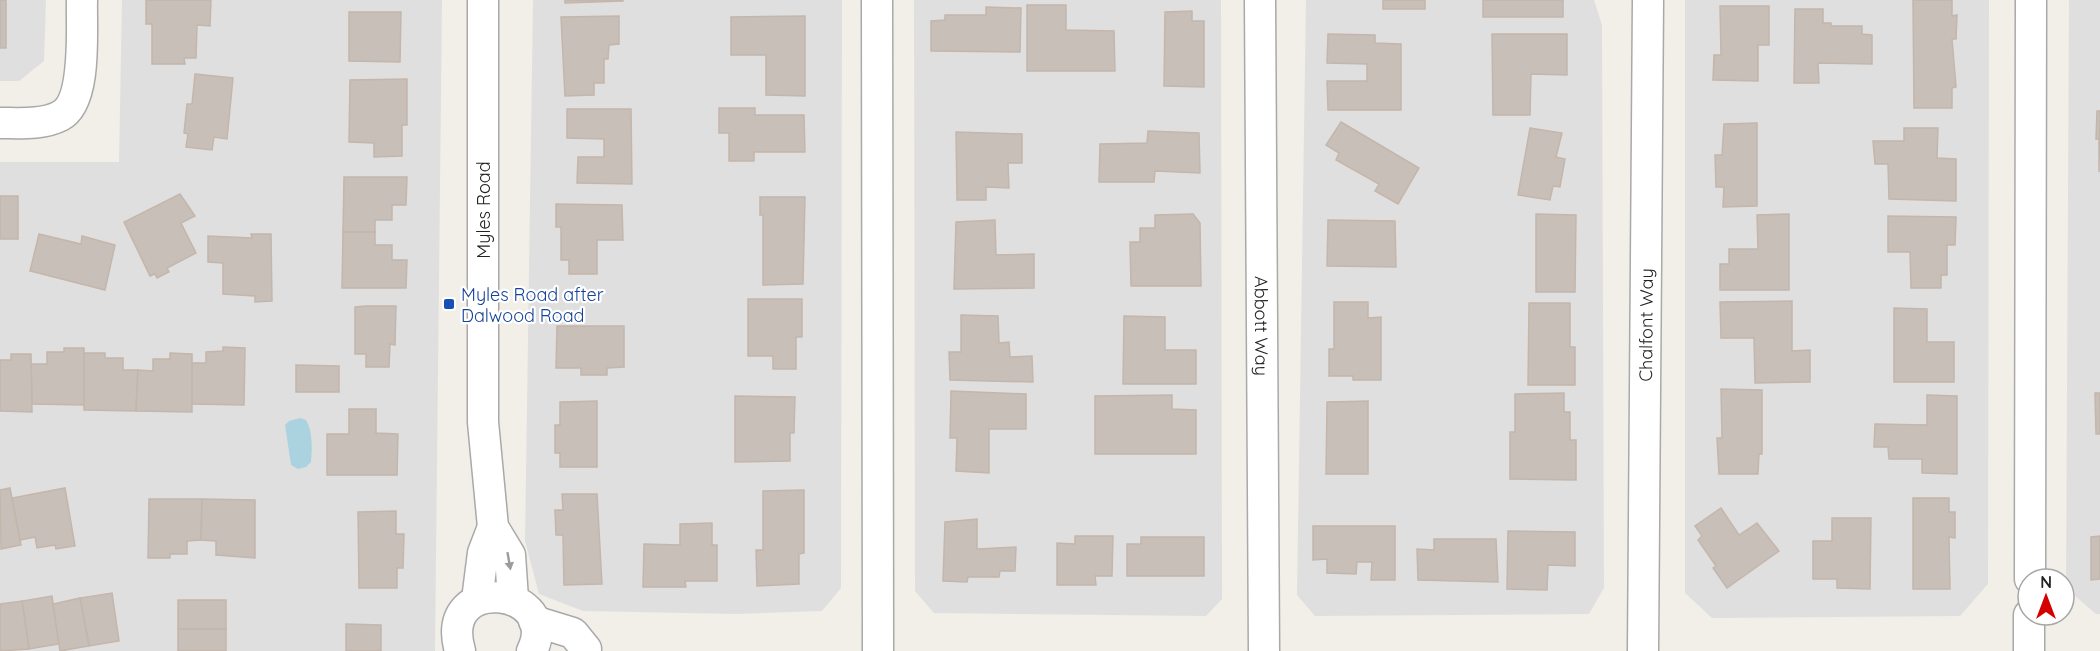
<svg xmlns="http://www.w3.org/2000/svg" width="2100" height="651" font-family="Quicksand,sans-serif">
<rect width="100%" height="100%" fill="#f2efe9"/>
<g fill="#e0dfdf">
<path d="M0 0H46L44 61 19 81H0Z"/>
<path d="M122 0H442L435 651H0V162H119Z"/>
<path d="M533 0H842L841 588 822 611 737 614 583 611 539 594 525 541Z"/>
<path d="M914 0H1221L1222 599 1206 616 934 613 915 591Z"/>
<path d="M1306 0H1594L1602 25 1604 588 1589 614 1315 616 1297 595Z"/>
<path d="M1685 0H1989L1988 584 1960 616 1712 618 1685 593Z"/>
<path d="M2069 0H2100V614H2096L2066 588Z"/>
</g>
<path fill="#aad3df" d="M300 418 306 420C313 432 312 449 311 462L306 467 298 469 291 465 285 425 289 421Z"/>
<g fill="#c7bfb8" stroke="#c4b6ab" stroke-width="1.5">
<rect x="0" y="0" width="6" height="48"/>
<path d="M146 0H211L210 26 197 25 196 58H184L185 64H152V24H146Z"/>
<path d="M565 0H623V1L565 3Z"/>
<rect x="1383" y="0" width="42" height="9"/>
<rect x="1483" y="0" width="80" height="17"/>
<path d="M1913 0H1952V16L1957 15 1956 39H1952L1956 87 1952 88V108H1914Z"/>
<path d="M1027 5H1066V30L1114 31 1115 71H1027Z"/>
<path d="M1720 6H1769V45H1758V81L1713 80 1714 55H1721Z"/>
<path d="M986 7 1021 8 1020 52 931 51V21L945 20V15H986Z"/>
<path d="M1795 9H1823V23H1831V26H1862V34L1872 35V64L1818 63 1819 83H1794Z"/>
<path d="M1192 11V21H1204V87L1164 86 1165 12Z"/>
<path d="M349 12H401L400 62 349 61Z"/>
<path d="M619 16V44L609 45 608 59H604V83H594V95L565 96 561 17Z"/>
<path d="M805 16V96L766 95V55H731V17Z"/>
<path d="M1328 34 1375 35V43L1401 44V110H1328L1327 81H1367V64L1327 63Z"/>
<path d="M1492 34H1567V75L1531 74 1530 115H1493Z"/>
<path d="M195 74 233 78 227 139 214 137 212 150 186 147 188 134 184 133 187 104H192Z"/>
<path d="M407 79V125H402V156L374 157V143L349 142 350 80Z"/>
<path d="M719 108H755V115H804L805 152H754V161H729V133H719Z"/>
<path d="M567 109H631L632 184 577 183 578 157H604V139L567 138Z"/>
<path d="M2097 111H2100L2099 172V139H2096Z"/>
<path d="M1341 122 1419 168 1398 204 1375 191 1379 184 1336 160 1339 153 1326 145Z"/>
<path d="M1757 123V206L1723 207 1724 187H1716L1715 155H1722L1724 124Z"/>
<path d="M1530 128 1562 133 1556 157 1565 159 1560 187 1553 186 1550 200 1518 195Z"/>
<path d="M1904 128H1938L1937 158 1956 159V201L1889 199 1888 164H1875L1873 141H1904Z"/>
<path d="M1148 131 1199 133 1200 173 1155 171 1154 182H1099L1100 144 1147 143Z"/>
<path d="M956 132 1022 134V163H1008L1009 188 986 187V200H957Z"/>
<path d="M344 177H407L406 205H392V220H375V232H343Z"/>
<path d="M180 194 195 216 181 223 196 253 167 268 169 272 157 278 155 274 150 276 124 222Z"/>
<rect x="0" y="196" width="18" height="43"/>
<path d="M760 197H805L803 284 763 285V215H760Z"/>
<path d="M556 204 622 205 623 240H597V274H569V260H561V227H556Z"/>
<path d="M1193 214 1200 223 1201 286H1131L1130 242H1140V228H1155V215Z"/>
<path d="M1536 214 1576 215 1575 292H1536Z"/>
<path d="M1789 214V290H1720V264H1729V249H1758L1757 215Z"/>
<path d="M1888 216 1956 217 1955 245H1947V275H1941V288H1911L1910 252H1888Z"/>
<path d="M995 220 996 255 1034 254V288L954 289 956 222Z"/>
<path d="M1328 220 1395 221 1396 267 1327 266Z"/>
<path d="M343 232H375V245H392V260H407L406 288H342Z"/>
<path d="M39 234 81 244 82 236 115 245 105 290 30 271Z"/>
<path d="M251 234H271L272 301 255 302V296L223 294V263L208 262V236L252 238Z"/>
<path d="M748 299H802V337H796V369H773V356H748Z"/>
<path d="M1792 301V351L1810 350V382L1755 383 1754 338H1721L1720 302Z"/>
<path d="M1334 302H1368V318L1381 317V380H1353V376H1329V349H1334Z"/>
<path d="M1529 303H1570V347H1575V385H1528Z"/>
<path d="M366 306H396L395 345 390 344 389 367H366V354H355V307Z"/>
<path d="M1894 308 1927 309V342H1954V382H1894Z"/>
<path d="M961 315 998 316 999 343 1009 342 1010 357 1032 356 1033 382 950 380 949 352H961Z"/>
<path d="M1124 316 1165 317V350H1196V384H1123Z"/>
<path d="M557 326H624V367L607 368V375H581V368H556Z"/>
<path d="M223 347 245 348 244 405 192 404V363H206V352L223 351Z"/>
<path d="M64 348H84V405L32 404 31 364H47V352H64Z"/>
<path d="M84 353H105V358H123V370H138L136 411 84 410Z"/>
<path d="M170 353 192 354V412L136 411 138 370 153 371V359H170Z"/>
<path d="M11 354H31L32 412 0 411V360H11Z"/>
<path d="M296 365 339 366V392H296Z"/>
<path d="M1721 389 1762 390V454H1759L1758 474H1719L1717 438H1722Z"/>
<path d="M951 391 1026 394V429H989V473L956 471 957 438H950Z"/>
<path d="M1564 393V412H1570V440H1576V480L1510 479V432H1515V394Z"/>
<path d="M2095 393H2100V434H2096Z"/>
<path d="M1172 395V409L1196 410V454H1095V396Z"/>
<path d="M1927 395 1957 396V474L1922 473V459H1889L1888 447H1874L1875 424 1927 425Z"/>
<path d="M735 396 795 397 794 433H790V461L735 462Z"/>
<path d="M597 401V467H560V453H555V425H560V402Z"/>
<path d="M1368 401V474H1326L1327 402Z"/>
<path d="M349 409H376V433L398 434 397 475H327V434H349Z"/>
<path d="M10 488 21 545 1 549 0 490Z"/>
<path d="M65 488 75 546 56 549 55 545 37 548 35 537 20 540 12 498Z"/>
<path d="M804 490V553L799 554V584L757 586 756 550H763V491Z"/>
<path d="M562 494H597L602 584 564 585 563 535H556L555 510H563Z"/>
<path d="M1913 498H1949V512H1955V538L1949 537 1950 589H1913Z"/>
<path d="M149 499H202L201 540 187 541V554H170V558H148Z"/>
<path d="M202 499 255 500V558L216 555V541L201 540Z"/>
<path d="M1721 508 1739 535 1757 523 1779 551 1727 588 1713 568 1716 566 1698 540 1702 536 1695 526Z"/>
<path d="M396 511V534H404L403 568H397V588H359L358 512Z"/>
<path d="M1832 518H1871L1870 589 1837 588V579H1813V541H1832Z"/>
<path d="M977 519V549L1016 547 1015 571H1000L999 577H968L967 582 943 581 945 522Z"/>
<path d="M712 523V545H717V581H685L686 587H643L644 544 680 545V524Z"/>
<path d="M1313 526H1395V580H1371L1372 562H1357L1356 574 1327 573V559L1313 560Z"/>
<path d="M1508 531 1575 532V566L1548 565 1547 590 1507 589Z"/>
<path d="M1075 536H1113L1112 576H1095L1096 585H1057V543L1075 544Z"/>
<path d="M2100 536V579L2091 580V537Z"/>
<path d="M1141 537H1204V576H1127V544H1141Z"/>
<path d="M1434 539H1496L1498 582 1418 580 1417 549 1434 550Z"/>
<path d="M112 593 119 641 89 646 80 598Z"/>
<path d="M52 596 59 644 29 649 22 601Z"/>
<path d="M80 598 89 646 60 651 53 604Z"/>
<rect x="178" y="600" width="48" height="29"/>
<path d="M22 601 29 649 0 651V604Z"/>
<path d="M346 624 381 625V651H346Z"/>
<rect x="178" y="629" width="48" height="22"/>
</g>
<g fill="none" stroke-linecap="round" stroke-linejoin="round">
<defs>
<g id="minor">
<path d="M483 0V422L493 527 510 555 513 599"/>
<path d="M877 0 878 651"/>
<path id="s1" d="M1260 0 1264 651"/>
<path d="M0 123C19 123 43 125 60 116 88 102 81 27 82 0"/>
<path d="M2030 579 2031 0"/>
<path d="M477 600 483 553 493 527"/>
<path d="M534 621 573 633 586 649"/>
<path d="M460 651C437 571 563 588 532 651"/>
<path id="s2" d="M1643 651 1648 0"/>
<path d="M2029 651V615"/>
</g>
</defs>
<use href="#minor" stroke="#a9a9a9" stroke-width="33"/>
<use href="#minor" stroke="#fff" stroke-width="30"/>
</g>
<defs><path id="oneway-solid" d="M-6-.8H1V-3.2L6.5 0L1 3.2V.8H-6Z" transform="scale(1.5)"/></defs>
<use fill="#9c9c9c" href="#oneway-solid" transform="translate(509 561) rotate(80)"/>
<rect fill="#1a4fb4" stroke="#fff" stroke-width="2" x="443" y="298" width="12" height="12" rx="3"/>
<g text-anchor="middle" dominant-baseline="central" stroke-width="4.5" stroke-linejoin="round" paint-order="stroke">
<g font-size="18" fill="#222" stroke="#fff">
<text transform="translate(483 210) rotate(-90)">Myles Road</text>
<text stroke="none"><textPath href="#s1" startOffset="326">Abbott Way</textPath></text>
<text stroke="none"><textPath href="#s2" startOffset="326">Chalfont Way</textPath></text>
</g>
<g font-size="18" fill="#164399" stroke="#fff" text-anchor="start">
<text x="461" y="294">Myles Road after<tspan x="461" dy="21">Dalwood Road</tspan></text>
</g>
</g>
<g transform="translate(2046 597)"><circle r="28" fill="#ffffff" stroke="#a7a7a7" stroke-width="1.5"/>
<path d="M0-4.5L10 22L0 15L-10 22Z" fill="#d40000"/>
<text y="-9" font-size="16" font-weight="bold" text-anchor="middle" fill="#222222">N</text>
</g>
</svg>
